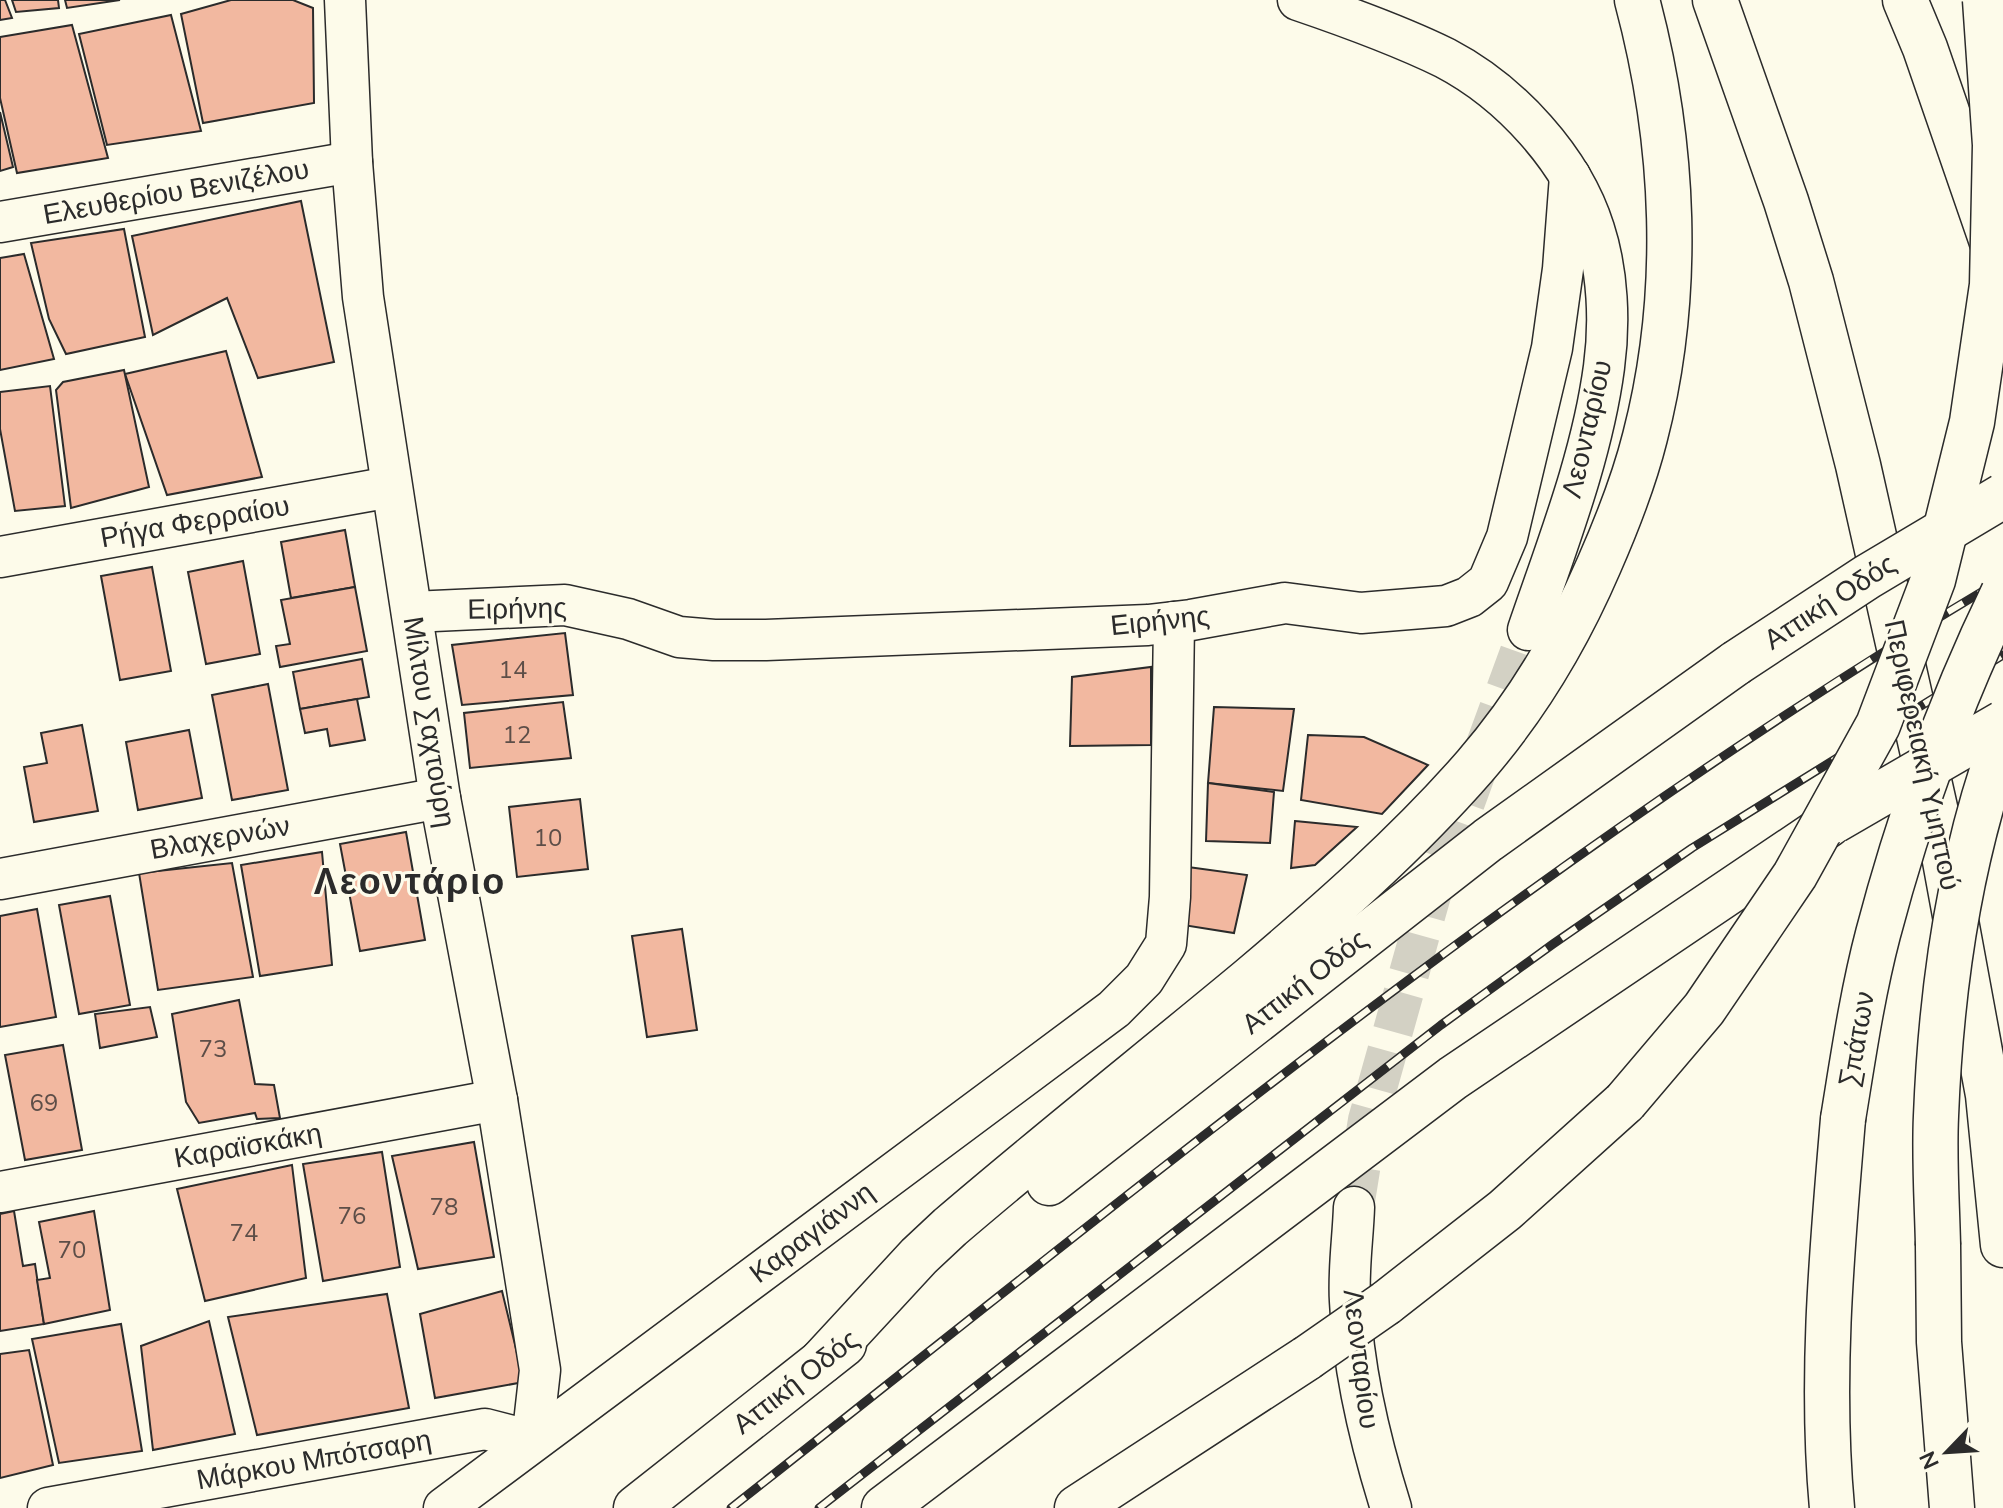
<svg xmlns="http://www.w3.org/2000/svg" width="2003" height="1508" font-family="'Nunito Sans',sans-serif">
<rect width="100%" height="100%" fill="#fdfbea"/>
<g fill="#f2b8a0" stroke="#2b2b2b" stroke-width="2">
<path d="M0 0H5L12 18 0 20Z"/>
<path d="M12 0H58L59 8 16 12Z"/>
<path d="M65 0H120L67 8Z"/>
<path d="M231 0H293L313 8 314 103 203 123 181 14Z"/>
<path d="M171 15 201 131 107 145 79 34Z"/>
<path d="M72 25 108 158 17 173 0 98V37Z"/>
<path d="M0 112 13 167 0 171Z"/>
<path d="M301 201 334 362 258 378 227 298 153 335 132 236Z"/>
<path d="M124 229 145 337 66 354 49 319 31 243Z"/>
<path d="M24 254 54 359 0 370V258Z"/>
<path d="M226 351 262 477 167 495 125 374Z"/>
<path d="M124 370 149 487 71 508 56 390 63 382Z"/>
<path d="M50 386 65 506 15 511 0 429V392Z"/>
<path d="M345 530 355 587 291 598 281 542Z"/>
<path d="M243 561 260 654 206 664 188 572Z"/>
<path d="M152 567 171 671 120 680 101 576Z"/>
<path d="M355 587 367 651 280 667 276 646 290 644 281 600Z"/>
<path d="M565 633 573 695 462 705 452 645Z"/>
<path d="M362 659 369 697 300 709 293 672Z"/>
<path d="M1151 667V745L1070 746 1072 677Z"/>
<path d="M268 684 288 790 232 800 212 695Z"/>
<path d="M357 699 365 740 330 746 327 729 305 733 300 709Z"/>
<path d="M563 702 571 758 470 768 464 713Z"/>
<path d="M1214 707 1294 709 1283 791 1208 783Z"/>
<path d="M82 725 98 811 34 822 24 767 47 763 41 733Z"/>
<path d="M189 730 202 798 138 810 126 742Z"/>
<path d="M1308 735 1364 737 1428 765 1382 814 1301 800Z"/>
<path d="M1208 783 1274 792 1270 843 1206 841Z"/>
<path d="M580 799 588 869 517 877 509 807Z"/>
<path d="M1295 821 1357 827 1315 865 1291 868Z"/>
<path d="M406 832 425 940 360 951 340 844Z"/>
<path d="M322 852 332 965 260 976 241 865Z"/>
<path d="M232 863 253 977 158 990 139 873Z"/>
<path d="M1188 867 1247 875 1234 933 1183 925Z"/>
<path d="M110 896 130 1005 79 1014 59 905Z"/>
<path d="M37 909 56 1017 0 1027V916Z"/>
<path d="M682 929 697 1030 647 1037 632 936Z"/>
<path d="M239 1000 255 1084 274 1085 280 1118 257 1119 255 1113 199 1123 186 1102 172 1014Z"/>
<path d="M150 1007 157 1037 100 1048 95 1014Z"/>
<path d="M63 1045 82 1150 25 1160 5 1055Z"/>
<path d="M474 1142 494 1257 418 1269 392 1156Z"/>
<path d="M382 1152 400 1267 323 1281 303 1164Z"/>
<path d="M292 1165 306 1278 205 1301 177 1189Z"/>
<path d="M14 1211 23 1266 35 1264 44 1324 0 1331V1214Z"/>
<path d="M94 1211 110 1310 44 1324 37 1280 50 1278 39 1222Z"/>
<path d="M502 1291 524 1382 435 1398 420 1314Z"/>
<path d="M387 1294 409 1408 257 1435 228 1317Z"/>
<path d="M209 1321 235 1434 153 1450 141 1346Z"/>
<path d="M121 1324 142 1451 59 1463 32 1339Z"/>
<path d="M29 1350 53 1465 0 1478V1354Z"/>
</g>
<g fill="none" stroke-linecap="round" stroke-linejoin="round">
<path stroke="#d3d1c4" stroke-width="40" stroke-dasharray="40 20" stroke-linecap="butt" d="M1354 1207 1368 1120 1431 895 1528 630"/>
<defs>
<g id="minor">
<path d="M1298 0C1348 17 1398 35 1445 58 1510 92 1572 159 1594 229 1608 272 1610 323 1604 367 1592 457 1557 545 1528 630"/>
<path d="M0 222 352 162"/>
<path d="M0 557 391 487"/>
<path d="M412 612 565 605 628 619 679 637 714 640H766L1148 625 1191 620 1285 603 1361 613 1446 606 1469 597 1488 582 1507 537 1552 348 1563 269 1570 176"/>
<path d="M0 879 440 798"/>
<path d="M0 1192 497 1100"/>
<path d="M1354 1207C1353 1238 1348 1270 1350 1301 1353 1371 1370 1441 1391 1508"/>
<path d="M48 1508 485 1429 532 1441 540 1370 497 1100 440 798 363 297 352 162 345 0"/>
<path d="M444 1508 1114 1009 1144 979 1166 944 1170 897 1174 622"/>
</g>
<path id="major" d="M1832 1508C1820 1378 1832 1249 1843 1119"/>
<g id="highway">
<path d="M1715 0 1786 201 1811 281 1858 465 1936 812 1988 1095 2003 1245"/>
<path d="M1905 0 1925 48 1992 242"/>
<path d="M1049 1183 1488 840 1736 663"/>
<path d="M1938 1245 1939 1342 1952 1508"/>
<path d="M1386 1303 1505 1210 1625 1102"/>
<path d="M822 1361 919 1256 950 1227C1048 1143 1149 1063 1249 980 1328 913 1407 844 1475 766 1526 707 1568 637 1599 565 1617 524 1634 481 1645 437 1682 294 1675 142 1637 0"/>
<path d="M636 1508 844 1344"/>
<path d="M884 1508 1453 1078 1828 825"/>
<path d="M1077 1508 1307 1358"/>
</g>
</defs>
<use href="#minor" stroke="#2b2b2b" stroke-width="43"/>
<use href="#major" stroke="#2b2b2b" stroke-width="47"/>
<use href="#highway" stroke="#2b2b2b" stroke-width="47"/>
<use href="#minor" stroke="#fdfbea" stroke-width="40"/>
<use href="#major" stroke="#fdfbea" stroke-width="44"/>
<use href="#highway" stroke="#fdfbea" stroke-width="44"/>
<defs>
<g id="rail">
<path d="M731 1508C1144 1183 1550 847 2003 579"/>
<path d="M819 1508 1441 1025 1553 944 1692 848 2003 655"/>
</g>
</defs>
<use href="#rail" stroke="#2b2b2b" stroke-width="9"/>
<use href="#rail" stroke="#fdfbea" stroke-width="6" stroke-dasharray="18" stroke-linecap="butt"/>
<defs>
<path id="major-bridge" d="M1843 1119C1853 1058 1862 995 1878 934 1908 820 1951 700 2003 593"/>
<g id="highway-bridge">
<path d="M1736 663 1867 577 2003 496"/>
<path d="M1834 821 2003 723"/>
<path d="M1625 1102 1704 1009 1795 875 1878 725 1933 580 1972 422 1992 285 1995 145 1985 0"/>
<path d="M1938 1245C1937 1202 1934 1159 1936 1116 1941 990 1959 859 2003 739"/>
<path d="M1307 1358 1386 1303"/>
</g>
</defs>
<use href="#major-bridge" stroke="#2b2b2b" stroke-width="47" stroke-linecap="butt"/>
<use href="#highway-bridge" stroke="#2b2b2b" stroke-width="47" stroke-linecap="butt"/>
<use href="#major-bridge" stroke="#fdfbea" stroke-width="44"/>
<use href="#highway-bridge" stroke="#fdfbea" stroke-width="44"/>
</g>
<g text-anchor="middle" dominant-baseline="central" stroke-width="6" stroke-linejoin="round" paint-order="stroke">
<g font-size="24" fill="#5d4e48">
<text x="513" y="670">14</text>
<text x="517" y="735">12</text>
<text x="548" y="838">10</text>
<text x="213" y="1049">73</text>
<text x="44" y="1103">69</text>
<text x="444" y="1207">78</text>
<text x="352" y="1216">76</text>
<text x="244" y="1233">74</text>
<text x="72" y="1250">70</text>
</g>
<g font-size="28" fill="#2b2b2b" stroke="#fdfbea">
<text transform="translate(176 192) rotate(-10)">Ελευθερίου Βενιζέλου</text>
<text transform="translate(1587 429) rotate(-77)">Λεονταρίου</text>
<text transform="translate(195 522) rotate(-10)">Ρήγα Φερραίου</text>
<text transform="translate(1830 602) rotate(-33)">Αττική Οδός</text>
<text transform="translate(517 609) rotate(-1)">Ειρήνης</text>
<text transform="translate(1160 621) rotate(-6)">Ειρήνης</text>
<text transform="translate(429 722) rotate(81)">Μίλτου Σαχτούρη</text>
<text transform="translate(1922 755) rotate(78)">Περιφερειακή Υμηττού</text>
<text transform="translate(220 838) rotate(-10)">Βλαχερνών</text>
<text transform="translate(1305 982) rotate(-38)">Αττική Οδός</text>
<text transform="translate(1857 1039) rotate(-80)">Σπάτων</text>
<text transform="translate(248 1146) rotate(-10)">Καραϊσκάκη</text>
<text transform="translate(812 1233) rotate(-37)">Καραγιάννη</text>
<text transform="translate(1361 1359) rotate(83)">Λεονταρίου</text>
<text transform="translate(796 1382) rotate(-38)">Αττική Οδός</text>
<text transform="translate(314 1460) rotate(-10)">Μάρκου Μπότσαρη</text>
</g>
<g font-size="36" font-weight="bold" letter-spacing="2" fill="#2b2b2b" stroke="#fdfbea">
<text x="410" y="882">Λεοντάριο</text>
</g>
</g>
<g transform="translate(1947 1452) rotate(245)" stroke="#fdfbea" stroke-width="6" paint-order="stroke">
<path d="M0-6L14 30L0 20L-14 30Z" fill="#2b2b2b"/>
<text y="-12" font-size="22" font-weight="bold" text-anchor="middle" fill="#2b2b2b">N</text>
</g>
</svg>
